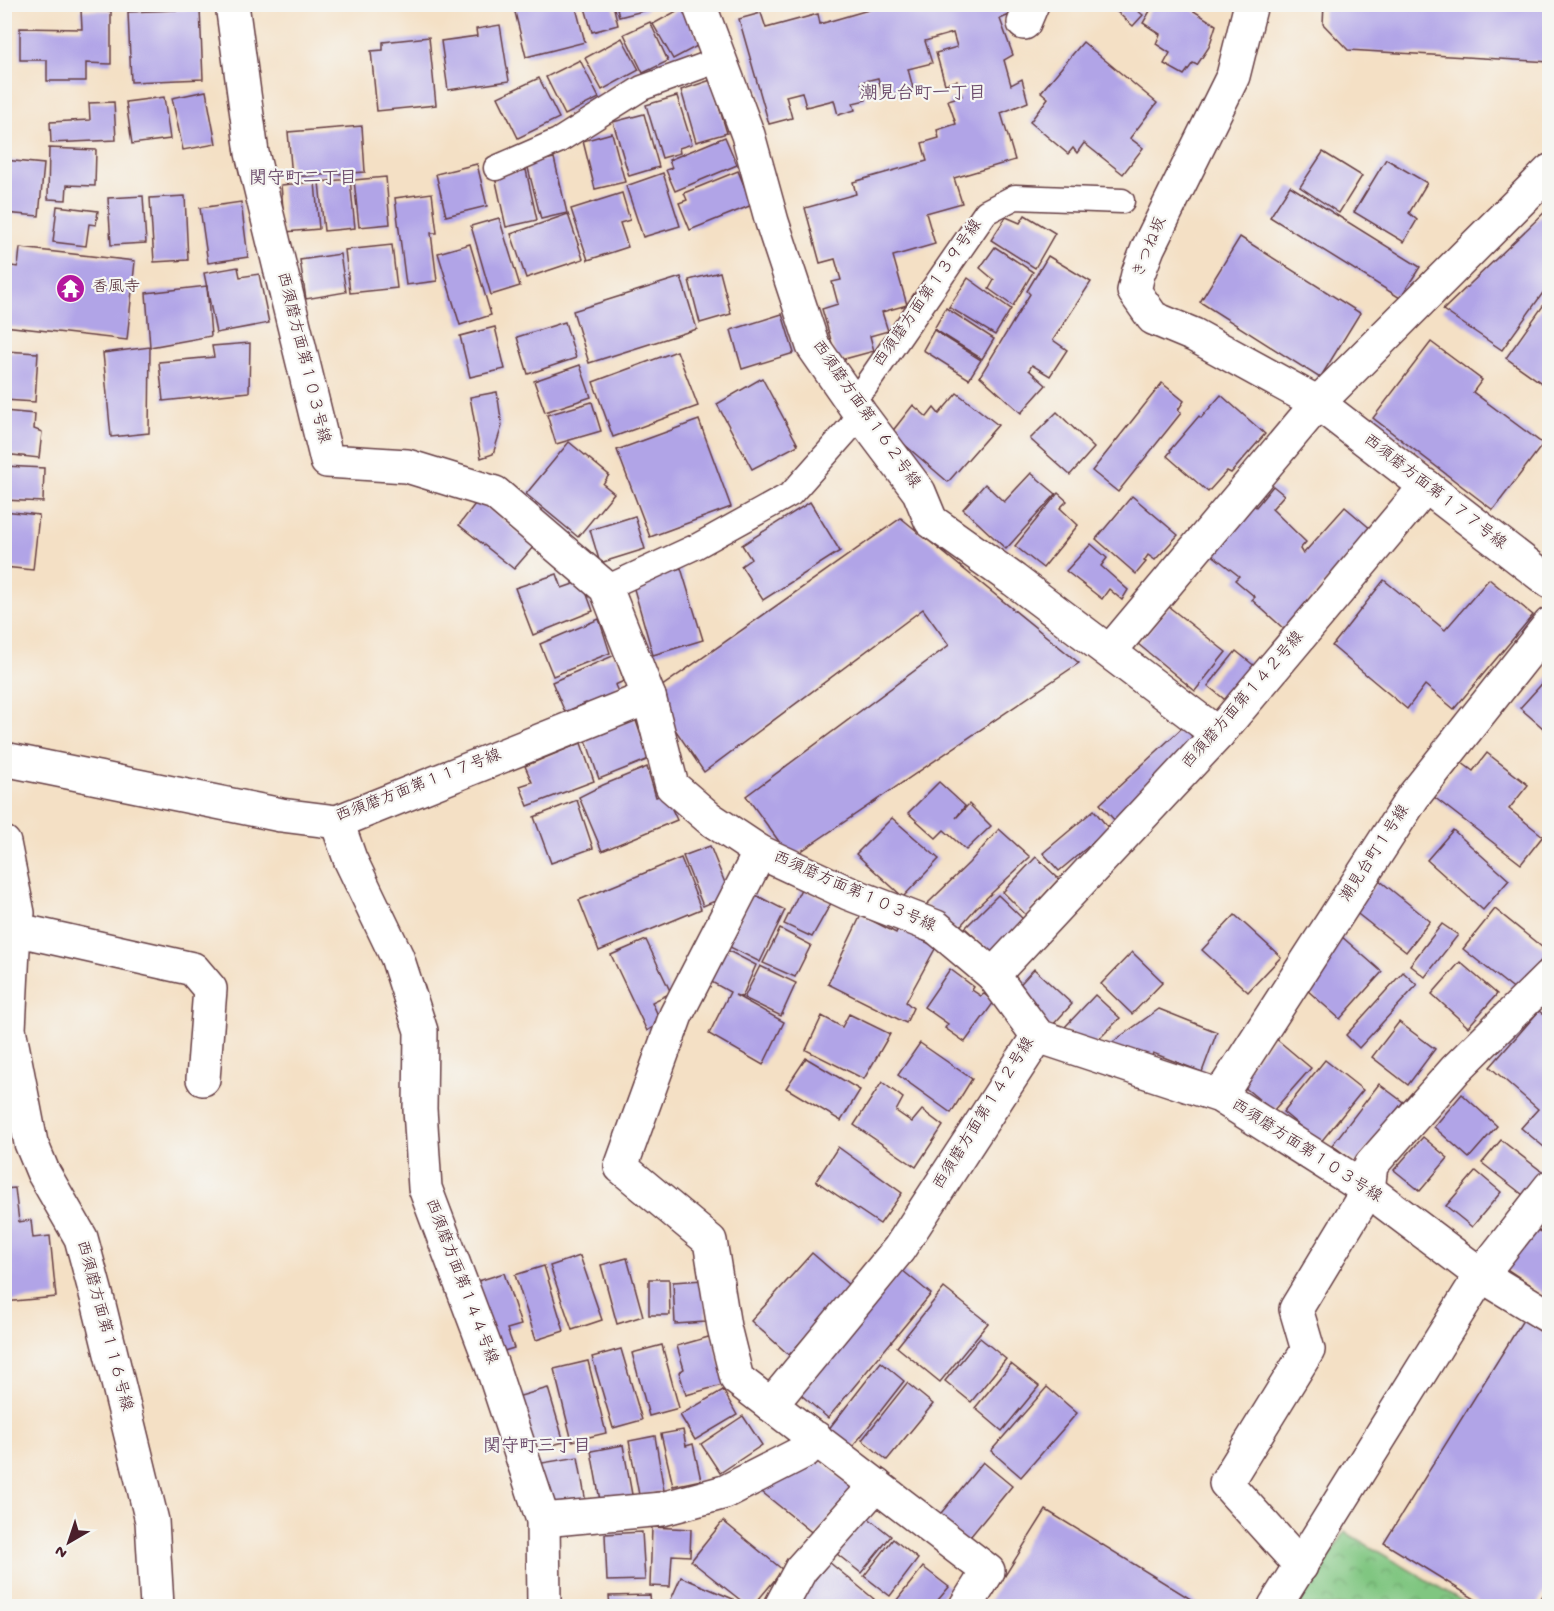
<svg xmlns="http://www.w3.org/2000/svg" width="1554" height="1611" font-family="'Gochi Hand','Klee One',sans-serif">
<defs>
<pattern id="park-crowns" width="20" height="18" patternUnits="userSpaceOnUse" patternTransform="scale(1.5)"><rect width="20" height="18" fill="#80c681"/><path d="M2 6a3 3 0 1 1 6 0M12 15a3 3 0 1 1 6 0" fill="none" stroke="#6ba06a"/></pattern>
</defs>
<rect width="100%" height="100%" fill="#f6f6f2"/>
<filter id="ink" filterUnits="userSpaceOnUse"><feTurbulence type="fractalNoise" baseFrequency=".0167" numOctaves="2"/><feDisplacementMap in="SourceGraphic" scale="12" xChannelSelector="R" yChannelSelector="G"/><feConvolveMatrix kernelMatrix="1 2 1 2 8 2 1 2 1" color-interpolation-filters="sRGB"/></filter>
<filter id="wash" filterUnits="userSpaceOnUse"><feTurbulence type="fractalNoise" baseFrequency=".008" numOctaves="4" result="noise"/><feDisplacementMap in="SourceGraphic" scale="24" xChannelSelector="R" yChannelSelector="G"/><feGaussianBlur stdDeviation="1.35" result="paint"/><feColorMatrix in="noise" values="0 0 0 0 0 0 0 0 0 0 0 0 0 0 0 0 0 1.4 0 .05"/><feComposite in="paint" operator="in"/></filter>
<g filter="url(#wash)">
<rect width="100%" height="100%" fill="#f4e0c5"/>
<path fill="url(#park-crowns)" stroke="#657256" stroke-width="1.5" d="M1345 1532 1471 1606H1296Z"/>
<g id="blocks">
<g fill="#b1a4e7">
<path d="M513 4H575L585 42 526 57Z"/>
<path d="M584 4H613L618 25 592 32Z"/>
<path d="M616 4H646L647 10 619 17Z"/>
<path d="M889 4H1012L1014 13 1000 19 1013 55 1004 60 1011 85 1022 79 1028 102 1001 113 1015 160 954 178 962 203 926 213 935 244 893 256 907 305 882 312 888 331 870 336 874 351 837 361 822 309 838 304 832 282 841 280 835 259 820 263 805 208 856 194 853 182 927 161 922 143 939 138 937 130 956 124 948 100 962 96 957 81 945 84 936 53 957 47 953 33 925 41 932 63 908 69 913 88 892 94 891 90 882 93 878 78 861 82 866 100 853 103 855 110 838 115 834 100 806 107 802 92 786 96 792 118 769 124 739 19 761 13 766 28 818 14 820 24Z"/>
<path d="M1108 4H1144L1138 11 1143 15 1133 26Z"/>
<path d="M1154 4H1183L1216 25 1209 47 1197 65 1193 63 1184 75 1164 64 1170 53 1156 44 1160 34 1143 23Z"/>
<path d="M1324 4H1550V62L1348 50 1323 24Z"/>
<path d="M682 8 701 44 673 59 653 24Z"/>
<path d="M200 9 203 79 131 82 128 12Z"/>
<path d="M81 10 111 11V64L86 63V81H47V60H20V28L82 29Z"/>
<path d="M650 22 668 61 643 73 624 34Z"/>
<path d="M500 25 509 81 448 90 441 41 477 36 476 29Z"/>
<path d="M429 37 436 105 377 111 371 51 383 50V42Z"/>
<path d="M622 38 639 70 602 90 585 58Z"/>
<path d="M1083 42 1157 103 1130 138 1143 148 1123 174 1084 143 1077 153 1073 148 1068 154 1030 122 1048 98 1041 92Z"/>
<path d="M580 60 599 98 565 115 546 77Z"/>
<path d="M539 78 559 118 518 138 498 97Z"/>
<path d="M711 80 727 133 696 142 681 90Z"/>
<path d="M206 91 216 144 183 150 172 98Z"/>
<path d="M677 96 692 144 679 148 680 153 662 158 646 105Z"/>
<path d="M164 97 170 139 132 144 126 102Z"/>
<path d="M114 102 116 140 51 143 50 122 90 120 89 103Z"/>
<path d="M644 114 659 167 629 176 613 122Z"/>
<path d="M362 126 365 172 292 177 288 132Z"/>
<path d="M612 133 625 182 595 189 583 141Z"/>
<path d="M725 137 737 165 675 191 666 170 672 168 669 160Z"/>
<path d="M49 148 96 150 95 186 67 185 66 200 48 199Z"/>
<path d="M1323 152 1362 176 1339 213 1300 187Z"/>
<path d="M554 158 567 213 541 219 527 164Z"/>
<path d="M1386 159 1427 183 1409 213 1417 220 1404 242 1354 212Z"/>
<path d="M4 160 44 164 39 216 4 213Z"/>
<path d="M477 164 487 206 446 216 436 174Z"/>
<path d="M526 170 537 220 506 227 495 177Z"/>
<path d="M738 171 752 205 690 230 679 203 687 200 684 193Z"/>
<path d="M663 173 680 226 643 237 626 186Z"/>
<path d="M386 177 390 224 359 227 354 180Z"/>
<path d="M350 179 355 228 324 231 319 182Z"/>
<path d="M315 182 319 229 285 232 281 185Z"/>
<path d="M1290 186 1420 267 1400 298 1270 217Z"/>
<path d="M432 193 437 233H431L437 281 406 285 395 198Z"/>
<path d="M622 193 630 220 620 223 628 247 588 260 571 209Z"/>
<path d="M143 196 146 243 111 245 108 198Z"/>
<path d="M185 196 188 260 154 262 150 198Z"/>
<path d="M241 202 248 257 208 263 200 208Z"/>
<path d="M57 206 98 211 96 225 89 224 86 246 53 242Z"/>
<path d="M1550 207V283L1502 350 1443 310Z"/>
<path d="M568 214 583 259 526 278 511 234Z"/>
<path d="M1025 215 1055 233 1035 268 991 240 1006 217 1020 223Z"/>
<path d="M499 218 520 286 491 295 471 226Z"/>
<path d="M1240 237 1360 313 1320 378 1200 302Z"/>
<path d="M470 244 491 315 460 325 438 253Z"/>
<path d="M392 245 397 288 350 293 345 250Z"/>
<path d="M995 247 1033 272 1013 306 989 289 994 280 980 268Z"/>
<path d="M20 248 135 261 127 340 4 326V265L18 267Z"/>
<path d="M340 254 346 292 306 299 300 260Z"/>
<path d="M1048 256 1091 282 1053 340 1067 350 1050 376 1032 365 1029 370 1046 385 1021 413 980 376 1030 294 1027 291Z"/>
<path d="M238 267 240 277 259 274 269 323 216 333 204 273Z"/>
<path d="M720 272 731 314 700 323 689 280Z"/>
<path d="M681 277 697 329 589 363 573 311Z"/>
<path d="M968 278 1011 309 995 335 949 307Z"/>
<path d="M207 286 211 336 150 347 146 293Z"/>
<path d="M1550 296V389L1506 358Z"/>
<path d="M946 308 994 339 982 359 934 329Z"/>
<path d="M782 314 794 353 742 369 731 330Z"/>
<path d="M565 322 576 358 528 374 517 337Z"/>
<path d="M495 327 505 369 470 377 460 336Z"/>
<path d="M934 330 981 360 969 379 923 350Z"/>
<path d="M1431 342 1482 380 1473 392 1543 444 1493 510 1373 418Z"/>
<path d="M250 343 249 392 163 401 159 362 214 357 212 346Z"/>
<path d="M150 347 149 433 111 437 103 353Z"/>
<path d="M4 351 38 353 35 402 4 400Z"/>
<path d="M677 351 698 406 613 437 593 382Z"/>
<path d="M580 365 591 397 545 412 534 381Z"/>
<path d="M762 378 798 445 752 469 717 404Z"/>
<path d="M1162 383 1184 401 1178 410 1181 413 1118 492 1092 471Z"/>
<path d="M497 392 502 426 493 454 481 458 470 397Z"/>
<path d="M957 393 998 425 948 482 891 433 913 405 927 417 934 408 939 414Z"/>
<path d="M1221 395 1265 434 1231 473 1227 471 1208 492 1167 456 1171 451 1170 450 1199 416 1201 418Z"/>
<path d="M592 402 601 431 556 444 547 415Z"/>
<path d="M4 411 35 414 34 429 42 432 39 458 4 454Z"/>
<path d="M1057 412 1094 448 1070 475 1030 439Z"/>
<path d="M699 420 731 507 650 537 617 450Z"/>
<path d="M569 442 609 475 603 484 614 493 578 537 526 494Z"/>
<path d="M4 466 44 468 43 502 4 500Z"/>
<path d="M1031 473 1056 494 1006 549 963 509 985 484 1004 502Z"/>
<path d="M1273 486 1284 495 1272 509 1306 542 1300 549 1303 554 1345 507 1372 530 1284 629 1252 600 1255 597 1235 580 1239 576 1211 554 1254 505 1256 507Z"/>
<path d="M1058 493 1067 501 1060 508 1078 525 1043 568 1015 546Z"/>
<path d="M1132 496 1178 535 1155 560 1148 555 1144 561 1146 562 1136 574 1096 539Z"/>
<path d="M478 500 534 546 514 569 459 525Z"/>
<path d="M810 502 840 551 763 600 741 566 751 559 742 545Z"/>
<path d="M4 511 39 515 33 570 4 567Z"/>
<path d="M635 516 645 549 600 563 590 530Z"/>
<path d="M901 518 1079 663 791 858 746 796 949 645 923 609 704 772 651 694Z"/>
<path d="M1091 544 1107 558 1101 566 1128 590 1122 600 1109 589 1102 599 1066 571Z"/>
<path d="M681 568 703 640 653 655 632 582Z"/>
<path d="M557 574 562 588 582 581 593 611 533 635 515 588Z"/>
<path d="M1489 579 1533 615 1454 709 1425 685 1407 709 1332 646 1384 580 1445 630Z"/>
<path d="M1169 607 1226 652 1195 691 1138 644Z"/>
<path d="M599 619 610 653 553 676 540 644Z"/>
<path d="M1236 651 1262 672 1234 707 1208 686Z"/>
<path d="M615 655 624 681 615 685 619 694 589 707 586 703 565 712 552 682Z"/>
<path d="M1550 675V734L1520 708Z"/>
<path d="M635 718 649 759 599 779 586 740Z"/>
<path d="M1184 726 1199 746 1116 822 1100 804Z"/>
<path d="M581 743 594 781 528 806 520 786 532 782 525 766Z"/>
<path d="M1487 753 1528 785 1509 809 1543 836 1521 864 1434 797 1462 763 1473 771Z"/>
<path d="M647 767 656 797 665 794 677 820 602 851 579 797 603 785Z"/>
<path d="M939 782 965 806 956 818 969 804 991 826 966 850 944 830 936 838 908 813Z"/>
<path d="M577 800 593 848 551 863 534 817Z"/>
<path d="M1094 810 1109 829 1059 871 1043 853Z"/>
<path d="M892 818 939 859 903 897 856 854Z"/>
<path d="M999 829 1030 857 976 908 956 931 926 905 969 863Z"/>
<path d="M1453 830 1509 880 1483 910 1427 860Z"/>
<path d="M710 846 725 883 720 899 703 906 683 856Z"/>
<path d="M1036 857 1059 879 1026 915 1003 892Z"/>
<path d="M681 858 701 909 599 951 579 900Z"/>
<path d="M1379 880 1430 921 1406 952 1354 911Z"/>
<path d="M801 889 831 903 812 937 784 924Z"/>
<path d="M752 893 785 910 760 962 726 945Z"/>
<path d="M998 895 1024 920 992 953 965 928Z"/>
<path d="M1495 909 1548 952 1516 991 1463 949Z"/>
<path d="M861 915 896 933 898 928 936 947 906 1002 913 1008 906 1023 828 984Z"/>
<path d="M1235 915 1281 957 1248 992 1202 950Z"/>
<path d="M1442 924 1458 935 1425 977 1410 965Z"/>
<path d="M780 929 811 945 795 977 763 963Z"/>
<path d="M1341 936 1382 972 1340 1019 1299 983Z"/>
<path d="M646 940 671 993 652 1002 661 1022 647 1031 611 955Z"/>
<path d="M721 947 756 965 742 997 735 995 784 1022 763 1065 709 1034 730 992 706 979Z"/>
<path d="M1132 952 1163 982 1132 1014 1101 984Z"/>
<path d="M1460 962 1497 994 1468 1027 1432 994Z"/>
<path d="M760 966 796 983 781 1016 744 998Z"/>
<path d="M950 969 974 987 972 990 981 996 984 994 994 1002 965 1042 945 1028 948 1024 924 1007Z"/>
<path d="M1034 969 1072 1004 1050 1028 1013 992Z"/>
<path d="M1403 972 1417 985 1359 1048 1346 1035Z"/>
<path d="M1095 995 1120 1018 1087 1051 1064 1028Z"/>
<path d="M1159 1009 1217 1032 1202 1072 1153 1053 1147 1070 1100 1051Z"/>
<path d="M1539 1011 1550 1020V1152L1521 1128 1538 1109 1490 1067Z"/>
<path d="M849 1014 890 1034 864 1079 806 1050 822 1016 842 1027Z"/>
<path d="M1399 1022 1435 1049 1408 1085 1372 1057Z"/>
<path d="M1274 1037 1311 1068 1273 1111 1237 1081Z"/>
<path d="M920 1043 972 1079 951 1113 898 1075Z"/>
<path d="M806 1058 860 1090 841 1121 786 1088Z"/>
<path d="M1325 1060 1363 1090 1320 1143 1283 1112Z"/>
<path d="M882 1082 903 1098 896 1111 912 1122 922 1110 943 1126 916 1167 854 1125Z"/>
<path d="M1379 1084 1403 1102 1356 1163 1332 1145Z"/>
<path d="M1462 1094 1497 1126 1469 1158 1434 1127Z"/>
<path d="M1423 1137 1448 1158 1420 1191 1394 1170Z"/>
<path d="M1501 1140 1545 1174 1527 1198 1482 1163Z"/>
<path d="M838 1147 902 1193 880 1224 816 1181Z"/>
<path d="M1476 1171 1501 1192 1472 1227 1446 1206Z"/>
<path d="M15 1188 19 1222 31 1220 33 1238 50 1236 56 1297 4 1302V1189Z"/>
<path d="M1528 1224 1550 1238V1298L1501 1265Z"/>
<path d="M812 1253 850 1286 789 1355 751 1321Z"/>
<path d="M580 1256 602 1320 572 1330 550 1266Z"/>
<path d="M627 1258 643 1316 617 1324 601 1265Z"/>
<path d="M544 1266 564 1331 536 1340 515 1275Z"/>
<path d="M902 1270 931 1294 828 1418 800 1394Z"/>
<path d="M504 1273 521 1325 507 1329 514 1348 494 1354 472 1283Z"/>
<path d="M649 1279H669L670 1315H649Z"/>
<path d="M704 1280 706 1322 675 1324 673 1282Z"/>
<path d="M944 1288 988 1323 940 1382 897 1347Z"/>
<path d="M1523 1320 1550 1336V1585L1536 1606H1486L1384 1543Z"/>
<path d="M712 1336 726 1384 686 1395 679 1372 684 1369 677 1346Z"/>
<path d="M980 1338 1006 1359 971 1402 945 1381Z"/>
<path d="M662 1345 679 1408 649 1416 632 1353Z"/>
<path d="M621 1349 642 1420 613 1428 592 1357Z"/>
<path d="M588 1361 606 1433 572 1441 554 1369Z"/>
<path d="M881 1362 904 1381 851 1449 828 1430Z"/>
<path d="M1011 1364 1039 1386 1002 1431 975 1408Z"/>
<path d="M907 1383 933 1404 887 1460 862 1440Z"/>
<path d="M1047 1387 1077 1413 1021 1477 991 1451Z"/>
<path d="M548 1388 564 1442 525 1452 510 1399Z"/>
<path d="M723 1390 737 1415 695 1440 680 1415Z"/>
<path d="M743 1416 762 1445 720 1473 701 1444Z"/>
<path d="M683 1430 686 1446 693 1444 701 1480 673 1486 661 1434Z"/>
<path d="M655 1436 664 1491 639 1495 629 1441Z"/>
<path d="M623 1445 633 1500 601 1506 591 1451Z"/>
<path d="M578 1457 586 1503 545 1511 536 1464Z"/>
<path d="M816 1458 853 1489 815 1535 757 1488Z"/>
<path d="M983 1462 1012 1486 966 1542 937 1518Z"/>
<path d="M1046 1510 1202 1606H986Z"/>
<path d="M867 1517 891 1536 861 1573 837 1554Z"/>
<path d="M723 1521 783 1570 753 1606H748L691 1561Z"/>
<path d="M652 1527 691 1529 690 1556 672 1555 670 1587 650 1586Z"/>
<path d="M642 1532 645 1580 607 1581 605 1534Z"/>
<path d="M893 1539 918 1559 890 1596 864 1576Z"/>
<path d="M829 1562 874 1599 868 1606H809L799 1599Z"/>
<path d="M923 1567 949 1587 933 1606H904L896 1601Z"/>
<path d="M681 1577 733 1599 730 1606H668Z"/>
<path d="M650 1595 651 1606H610L609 1596Z"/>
</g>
</g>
</g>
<g filter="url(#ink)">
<use href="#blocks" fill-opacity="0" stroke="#643c42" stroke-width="1.5"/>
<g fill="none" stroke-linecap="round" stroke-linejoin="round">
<defs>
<g id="service">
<path d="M496 168 558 141 642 88 719 60"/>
<path d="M850 399 865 387 986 212 1015 197 1122 201"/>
<path d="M606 588 697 546 791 494 861 415"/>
</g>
<g id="minor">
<path d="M232 4 252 153 327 461 407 466 495 493 606 588 649 697 672 786 709 818 760 852 848 893 936 927 993 975 1038 1036"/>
<path d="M699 4 748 135 772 222 813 346 861 415 919 492 931 521 1014 580 1218 734"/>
<path d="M1251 4 1233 76 1148 248 1138 274 1134 291 1153 318 1194 335 1318 403 1550 582"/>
<path d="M1024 23 1032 4"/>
<path d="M1110 651 1318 403 1550 171"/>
<path d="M4 759 281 815 337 822 649 697"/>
<path d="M337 822 350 859 397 957 421 1031 420 1109 425 1188 491 1363 543 1520 544 1606"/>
<path d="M4 843 18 913 14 929 9 1029 31 1143 43 1172 81 1238 99 1305 152 1521 157 1606"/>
<path d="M760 852 676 1015 621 1167 710 1241 724 1327 737 1379 771 1405"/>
<path d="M14 929 193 969 210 989 203 1079"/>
<path d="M993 975 1218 734 1426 486"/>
<path d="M1038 1036 1220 1096 1368 1190 1481 1275 1550 1317"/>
<path d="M1220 1096 1413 797 1550 624"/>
<path d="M543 1520 662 1509 725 1492 805 1451 816 1438"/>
<path d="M1301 1566 1226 1483 1308 1350 1296 1309 1368 1190 1371 1165 1456 1069 1550 976"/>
<path d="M781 1606 801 1569 876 1485"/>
<path d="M966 1606 988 1571 771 1405 899 1249 1038 1036"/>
<path d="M1275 1606 1481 1275 1550 1187"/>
</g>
</defs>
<use href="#service" stroke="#643c42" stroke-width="27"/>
<use href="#minor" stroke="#643c42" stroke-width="36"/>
<use href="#service" stroke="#fff" stroke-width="24"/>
<use href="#minor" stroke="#fff" stroke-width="33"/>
</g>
</g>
<defs>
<symbol id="temple-disc" viewBox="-11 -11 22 22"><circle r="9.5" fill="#b5179e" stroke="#f6f6f2"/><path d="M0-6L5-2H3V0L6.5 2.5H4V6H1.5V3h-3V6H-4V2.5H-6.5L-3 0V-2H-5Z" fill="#fff"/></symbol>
</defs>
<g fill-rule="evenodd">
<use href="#temple-disc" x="54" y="272" width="33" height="33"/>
</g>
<g text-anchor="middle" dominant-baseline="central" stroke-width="4.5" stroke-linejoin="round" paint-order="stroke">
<g font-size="16" fill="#4a1f2b" stroke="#f6f6f2">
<text transform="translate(1151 248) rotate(-68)">きつね坂</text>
<text transform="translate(929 294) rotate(-55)">西須磨方面第１３９号線</text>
<text transform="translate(302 358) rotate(76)">西須磨方面第１０３号線</text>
<text transform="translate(865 415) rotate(55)">西須磨方面第１６２号線</text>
<text transform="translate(1434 493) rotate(38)">西須磨方面第１７７号線</text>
<text transform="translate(1244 701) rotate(-49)">西須磨方面第１４２号線</text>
<text transform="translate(419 787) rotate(-21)">西須磨方面第１１７号線</text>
<text transform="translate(1376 854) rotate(-57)">潮見台町１号線</text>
<text transform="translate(854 893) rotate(24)">西須磨方面第１０３号線</text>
<text transform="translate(985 1114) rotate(-58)">西須磨方面第１４２号線</text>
<text transform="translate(1306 1152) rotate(33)">西須磨方面第１０３号線</text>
<text transform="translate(460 1282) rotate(69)">西須磨方面第１４４号線</text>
<text transform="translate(103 1326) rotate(75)">西須磨方面第１１６号線</text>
</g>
<g font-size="16" fill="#4a1f2b" stroke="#f6f6f2" text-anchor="start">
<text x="92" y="288">香風寺</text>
</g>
<g font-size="18" font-weight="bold" fill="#6e4e6d" stroke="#f6f6f2">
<text x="923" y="94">潮見台町一丁目</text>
<text x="303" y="179">関守町二丁目</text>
<text x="537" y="1447">関守町三丁目</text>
</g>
</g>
<rect width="1554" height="1611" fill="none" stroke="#f6f6f2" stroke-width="24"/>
<g transform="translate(69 1542) rotate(219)" stroke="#f6f6f2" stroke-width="4.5" paint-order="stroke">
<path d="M0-4.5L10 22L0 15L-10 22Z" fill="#4a1f2b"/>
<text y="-9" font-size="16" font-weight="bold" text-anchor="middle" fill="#4a1f2b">N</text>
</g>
</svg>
